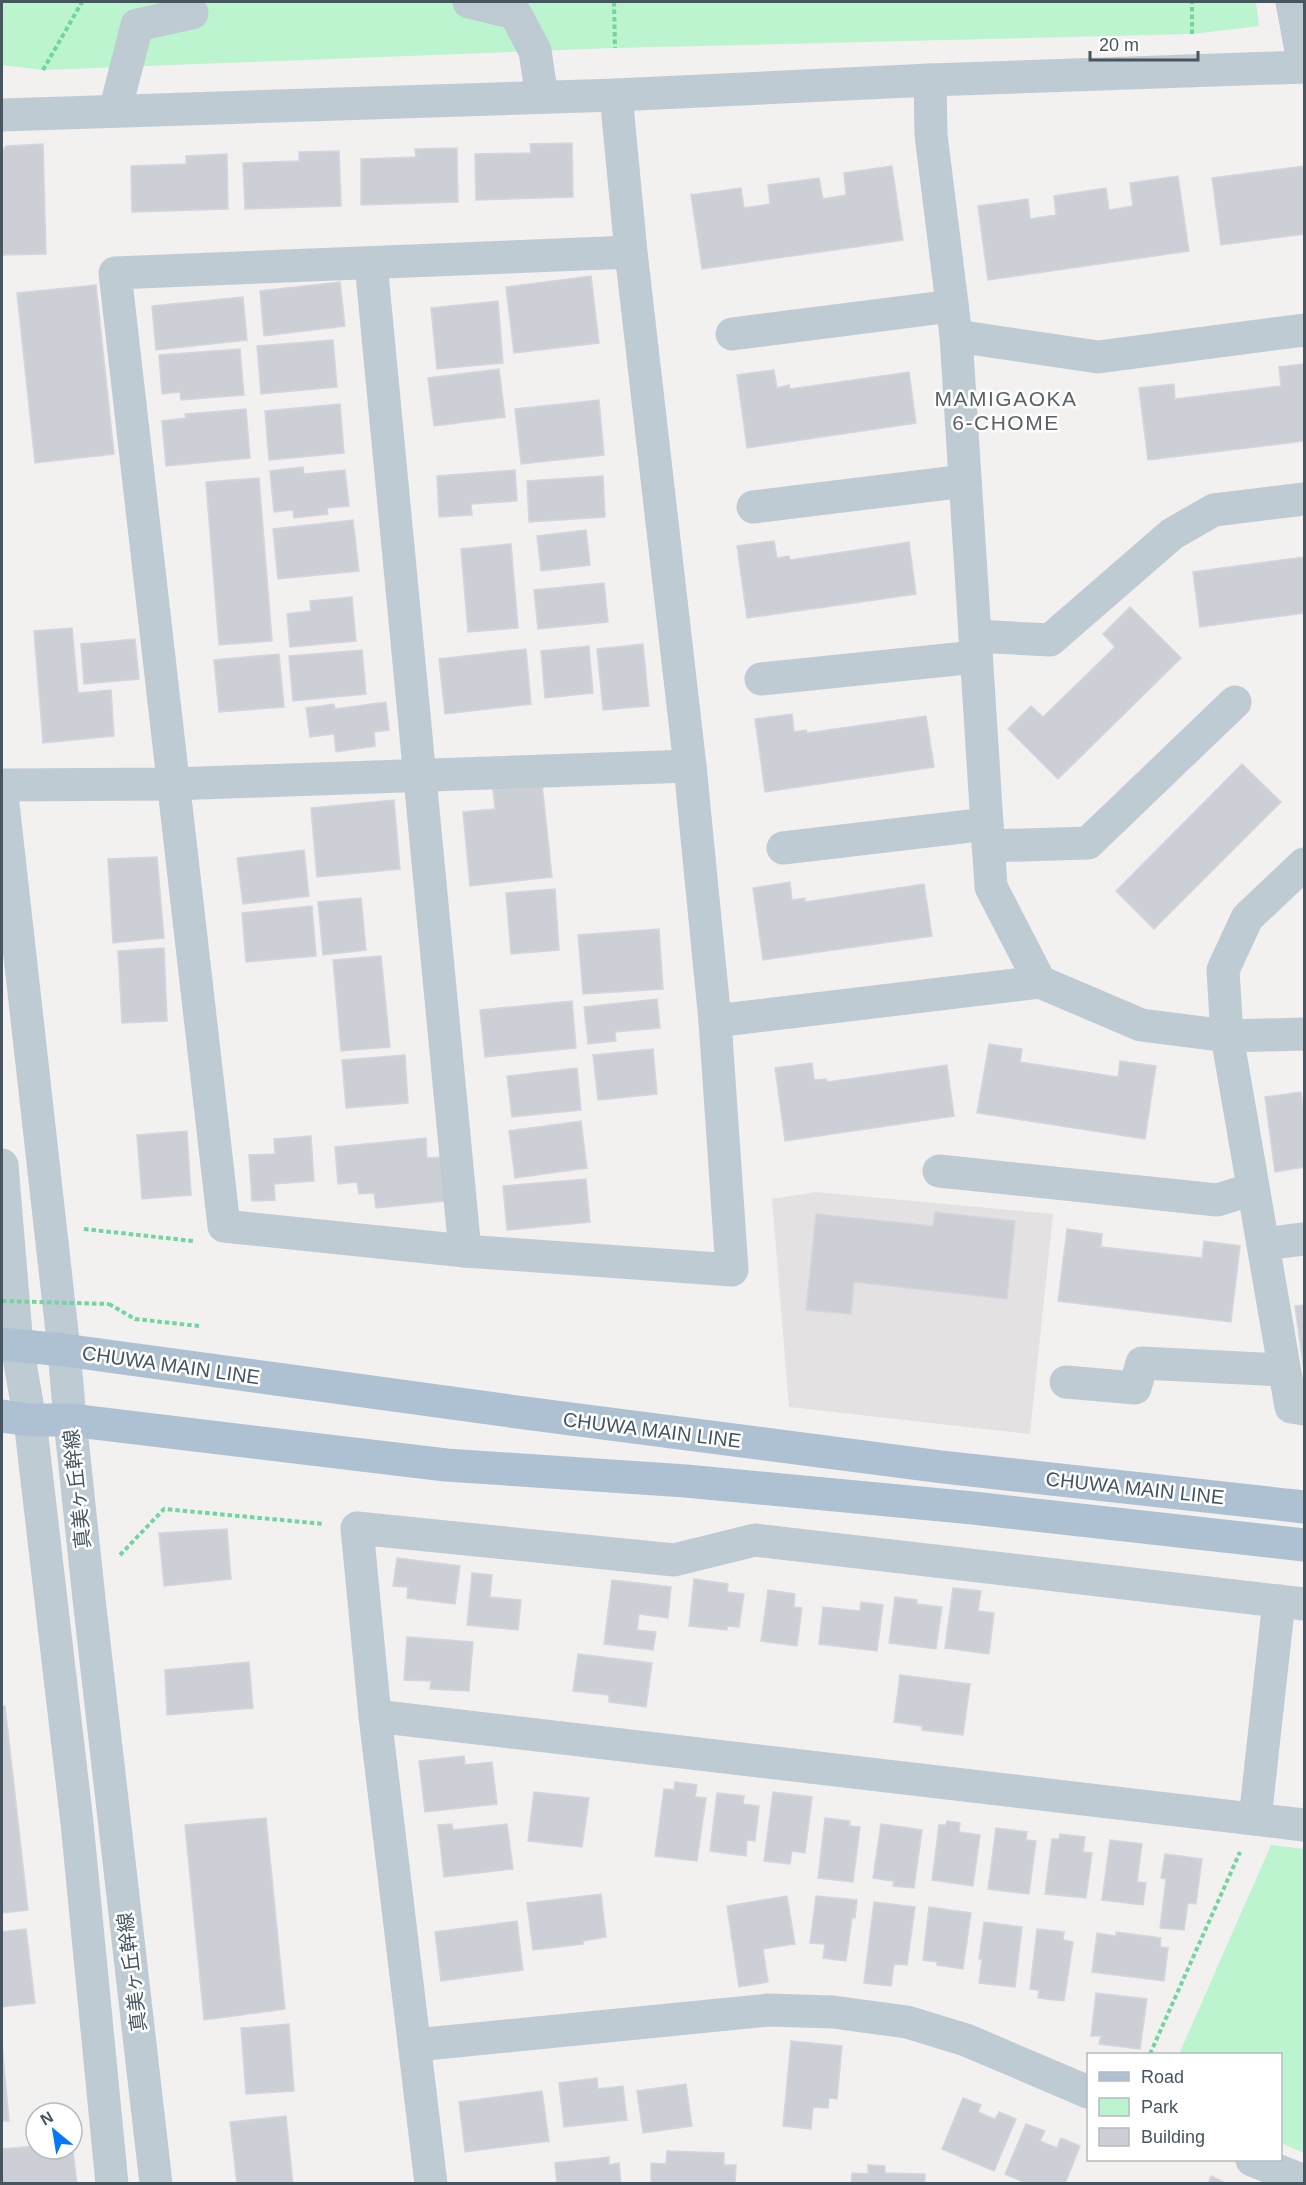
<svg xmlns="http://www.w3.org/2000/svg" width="1306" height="2185" font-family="Helvetica,'Noto Sans JP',sans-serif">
<rect width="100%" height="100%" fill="#f3f0f0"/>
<path fill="#e4e1e2" d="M816 1192 1053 1214 1030 1434 789 1407 772 1199Z"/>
<g fill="#bbf4cf">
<path d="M2 2H1256L1259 26 1192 34 615 48 43 70 2 65Z"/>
<path d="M1271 1845 1304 1849V2153L1281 2143 1280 2054H1179Z"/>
</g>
<g fill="#ccd0d6" stroke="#d4d6dc" stroke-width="1.5">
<path d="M572 143 573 197 476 200 475 154 531 153 530 144Z"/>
<path d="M43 144 46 254 2 255V152L6 146Z"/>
<path d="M457 148 458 202 361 205V159L416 157 415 149Z"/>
<path d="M339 151 341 206 245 209 243 163 299 161V152Z"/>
<path d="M227 154 228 209 132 212 131 166 186 164V156Z"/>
<path d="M892 166 903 240 702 269 691 195 741 188 744 208 770 204 768 185 819 178 823 199 846 195 844 173Z"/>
<path d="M1304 166V234L1221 245 1212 178Z"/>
<path d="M1178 176 1189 251 988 280 978 206 1028 199 1030 219 1056 215 1054 196 1106 188 1109 210 1133 206 1130 183Z"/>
<path d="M591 276 599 343 514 353 506 287Z"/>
<path d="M340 282 345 326 264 336 260 291Z"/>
<path d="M96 285 114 454 35 463 17 293Z"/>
<path d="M243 297 247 340 156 350 152 306Z"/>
<path d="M498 301 503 363 437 369 431 308Z"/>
<path d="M333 340 337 387 261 394 257 346Z"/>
<path d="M240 349 244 395 181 400 180 392 162 394 159 355Z"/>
<path d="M1304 364V441L1148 460 1139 388 1174 384 1175 399 1281 386 1279 367Z"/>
<path d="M499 369 505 417 434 426 428 378Z"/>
<path d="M774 370 777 388 789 385 790 389 909 372 916 423 747 448 737 375Z"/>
<path d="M599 400 604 455 521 464 515 409Z"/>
<path d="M340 404 344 453 269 460 265 411Z"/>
<path d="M246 409 250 458 166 466 162 421 186 418 185 414Z"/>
<path d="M303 467 304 474 345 470 349 506 327 508 328 514 294 518 293 510 274 512 270 471Z"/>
<path d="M515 470 517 501 471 504 472 515 439 517 437 476Z"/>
<path d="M603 476 605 517 529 522 527 481Z"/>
<path d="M259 478 272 641 219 645 206 482Z"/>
<path d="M353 520 359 571 278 579 273 529Z"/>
<path d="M586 530 590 565 541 571 537 536Z"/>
<path d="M774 541 777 558 789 556 790 560 909 542 916 594 747 618 737 546Z"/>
<path d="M511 544 518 628 468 632 461 549Z"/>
<path d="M1304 557V613L1200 627 1193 572Z"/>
<path d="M604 583 608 622 538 629 534 590Z"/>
<path d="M352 597 356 641 290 647 287 614 311 611 310 601Z"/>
<path d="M1130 607 1181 658 1058 779 1008 729 1031 706 1043 717 1115 647 1103 634Z"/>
<path d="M72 628 78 693 111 690 114 736 43 743 34 631Z"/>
<path d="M135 639 139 679 84 684 81 644Z"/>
<path d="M643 644 649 706 603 710 597 649Z"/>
<path d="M589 646 593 693 545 698 541 651Z"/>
<path d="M526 649 531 704 445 714 439 659Z"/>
<path d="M362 650 366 694 293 701 289 656Z"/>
<path d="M279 654 284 707 219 712 214 660Z"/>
<path d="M386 702 389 730 374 732 375 746 336 752 334 734 310 737 306 708 334 704 335 709Z"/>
<path d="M792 714 794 732 806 730 807 733 926 716 934 767 765 792 755 719Z"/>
<path d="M1242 764 1281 802 1154 929 1116 891Z"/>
<path d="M542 784 552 877 470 886 463 812 495 809 493 789Z"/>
<path d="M394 800 400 869 317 877 311 808Z"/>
<path d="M304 850 309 896 243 904 237 858Z"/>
<path d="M157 857 164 938 113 943 108 859Z"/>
<path d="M790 882 792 900 805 898V902L924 884 932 936 763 960 753 888Z"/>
<path d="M555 889 559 950 511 954 506 893Z"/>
<path d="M361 898 366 950 323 955 318 902Z"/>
<path d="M312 906 316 956 246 962 242 913Z"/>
<path d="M659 929 663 989 583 994 578 935Z"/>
<path d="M164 948 167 1021 122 1023 118 951Z"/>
<path d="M381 956 390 1047 341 1051 333 960Z"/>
<path d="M657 999 660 1028 615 1032 616 1041 588 1044 584 1007Z"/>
<path d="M572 1001 576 1048 485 1057 480 1010Z"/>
<path d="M989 1044 1022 1049 1020 1062 1118 1077 1120 1061 1156 1066 1145 1139 977 1113Z"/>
<path d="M653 1049 657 1094 598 1100 593 1055Z"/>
<path d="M405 1055 408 1103 346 1108 342 1060Z"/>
<path d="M812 1063 814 1080 826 1079 827 1082 947 1065 954 1116 785 1141 775 1068Z"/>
<path d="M577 1068 581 1110 512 1117 507 1076Z"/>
<path d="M1301 1092 1303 1107H1304V1167L1275 1172 1265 1097Z"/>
<path d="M581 1121 587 1168 515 1178 509 1131Z"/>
<path d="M187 1131 191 1195 142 1199 137 1135Z"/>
<path d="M311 1136 314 1181 274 1184 275 1200 252 1201 249 1155 275 1154 274 1139Z"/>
<path d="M426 1138 427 1158 442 1157 445 1201 376 1208 374 1193 359 1194 357 1182 338 1184 335 1147Z"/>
<path d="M586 1179 590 1222 507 1230 503 1186Z"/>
<path d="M935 1212 1015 1221 1007 1299 854 1282 851 1314 806 1310 816 1214 933 1226Z"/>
<path d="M1067 1229 1102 1234 1101 1247 1202 1258 1204 1241 1240 1246 1231 1322 1058 1301Z"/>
<path d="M1304 1305V1372L1295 1306Z"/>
<path d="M227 1529 231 1579 164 1586 159 1533Z"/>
<path d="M397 1558 460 1566 455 1604 407 1598 408 1587 393 1586Z"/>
<path d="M472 1573 492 1575 490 1597 521 1600 518 1630 467 1625Z"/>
<path d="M694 1579 728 1584 727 1592 744 1594 739 1627 727 1626V1630L689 1626Z"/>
<path d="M612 1580 671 1587 668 1618 639 1614 637 1630 656 1632 653 1650 604 1644Z"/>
<path d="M953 1588 981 1591 978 1611 994 1613 989 1654 945 1648Z"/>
<path d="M768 1590 795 1594 794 1607 802 1608 797 1646 761 1641Z"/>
<path d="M895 1597 917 1600V1604L942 1607 936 1649 889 1643Z"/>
<path d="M861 1602 883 1605 877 1651 819 1644 823 1607 860 1611Z"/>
<path d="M407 1637 473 1642 469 1691 430 1689 431 1681 404 1680Z"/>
<path d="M578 1654 652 1663 646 1707 609 1702V1695L573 1691Z"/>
<path d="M249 1662 253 1708 167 1715 165 1670Z"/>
<path d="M900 1675 970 1684 963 1735 922 1730V1726L894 1722Z"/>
<path d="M2 1706H5L28 1910 2 1913Z"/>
<path d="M464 1756 465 1765 492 1762 497 1804 425 1812 419 1761Z"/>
<path d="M675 1782 697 1785 695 1797 706 1798 697 1861 655 1856 664 1789 674 1790Z"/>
<path d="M534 1792 589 1798 582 1847 528 1841Z"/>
<path d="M773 1792 812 1797 805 1853 792 1851 790 1864 764 1861Z"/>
<path d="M717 1793 744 1796 743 1804 759 1806 755 1841 747 1840 746 1856 710 1851Z"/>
<path d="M266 1818 285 2009 204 2020 185 1825Z"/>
<path d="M825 1818 850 1821 849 1826 860 1827 853 1882 818 1878Z"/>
<path d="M947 1821 960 1823 959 1832 980 1835 973 1886 932 1880 939 1825H946Z"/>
<path d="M452 1824 453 1830 507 1824 513 1869 444 1877 438 1825Z"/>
<path d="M881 1824 922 1830 914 1888 893 1886 894 1881 873 1878Z"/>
<path d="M996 1828 1027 1832 1026 1840 1036 1841 1029 1894 988 1889Z"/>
<path d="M1060 1834 1085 1837 1083 1852 1092 1853 1086 1898 1045 1894 1052 1839H1059Z"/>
<path d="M1110 1840 1142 1844 1137 1882 1146 1883 1143 1905 1102 1900Z"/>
<path d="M1165 1854 1202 1859 1196 1904 1188 1903 1184 1930 1160 1928 1166 1879 1161 1878Z"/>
<path d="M601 1894 606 1937 583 1941V1944L533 1950 527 1903Z"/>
<path d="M787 1896 795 1944 763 1949 768 1982 739 1987 727 1906Z"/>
<path d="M816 1896 857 1900 855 1918H852L846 1961 823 1958 825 1944 810 1943Z"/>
<path d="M874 1902 915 1907 907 1965 894 1964 891 1986 864 1983Z"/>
<path d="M929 1907 971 1913 963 1969 937 1965V1962L923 1960Z"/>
<path d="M517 1921 523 1970 441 1981 435 1932Z"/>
<path d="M984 1922 1022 1927 1015 1987 979 1983 982 1959H979Z"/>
<path d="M26 1929 35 2003 2 2007V1932Z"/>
<path d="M1037 1929 1064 1932 1063 1940 1073 1942 1064 2001 1038 1998 1039 1990 1030 1989Z"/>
<path d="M1116 1932 1161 1938 1160 1947 1168 1948 1164 1981 1092 1972 1097 1933 1116 1936Z"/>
<path d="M1096 1993 1147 1999 1140 2049 1099 2044 1101 2036H1091Z"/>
<path d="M289 2024 294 2091 246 2094 241 2028Z"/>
<path d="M791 2041 842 2046 837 2099 829 2098 828 2108 813 2107 811 2129 783 2126Z"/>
<path d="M2 2044 9 2121H2Z"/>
<path d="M597 2078 598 2089 623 2086 627 2120 564 2127 559 2083Z"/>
<path d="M686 2084 692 2126 643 2133 637 2091Z"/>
<path d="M542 2091 549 2141 465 2152 459 2102Z"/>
<path d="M963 2098 981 2105 978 2112 995 2119 999 2112 1016 2119 994 2171 942 2149Z"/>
<path d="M286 2116 293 2184H237L230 2122Z"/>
<path d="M1026 2124 1045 2131 1040 2141 1057 2148 1061 2138 1080 2146 1065 2184H1028L1005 2174Z"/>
<path d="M72 2142 77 2184H2V2149L36 2146V2149H72Z"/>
<path d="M667 2151 724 2153V2165H736L735 2184H651V2163L666 2164Z"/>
<path d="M609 2157V2165L619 2163 621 2184H557L555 2163Z"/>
<path d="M868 2165 885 2166V2173L925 2174V2184H851L852 2173 868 2174Z"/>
<path d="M1211 2176 1228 2184H1208Z"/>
</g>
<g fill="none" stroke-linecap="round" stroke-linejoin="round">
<g stroke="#6fd69f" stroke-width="4" stroke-dasharray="4.5 3" stroke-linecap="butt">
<path d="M614 2 615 48"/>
<path d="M1192 34V2"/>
<path d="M43 70 82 2"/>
<path d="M84 1229 193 1241"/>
<path d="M109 1304 135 1319 199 1326"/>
<path d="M120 1555 164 1509 324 1524"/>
<path d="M1150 2054 1240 1852"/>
</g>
<g stroke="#bfcbd3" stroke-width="33">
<path d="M469 2 515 13 535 51 542 97"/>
<path d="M1292 2 1304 67"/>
<path d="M930 80 931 135 956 336 991 887 1040 982"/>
<path d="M616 95 631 252 690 766 715 1021 732 1270 465 1251 224 1226 115 273 631 252"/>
<path d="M115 111 137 25 192 13"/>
<path d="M2 115 616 95 930 80 1304 67"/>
<path d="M371 263 465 1251"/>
<path d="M732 334 952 306"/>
<path d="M956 336 1098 357 1304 330"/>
<path d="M753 507 965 481"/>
<path d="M975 636 1050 640 1172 534 1214 510 1304 499"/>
<path d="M761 679 976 657"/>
<path d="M2 785 173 784 690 766"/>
<path d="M2 795 64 1350 70 1420 90 1608 156 2184"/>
<path d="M988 846 1088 843 1235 702"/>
<path d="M783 848 987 824"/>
<path d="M1304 864 1247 918 1223 970 1227 1036 1291 1407 1304 1409"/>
<path d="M715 1021 1040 982 1141 1025 1227 1036 1304 1034"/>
<path d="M2 1165 17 1346 30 1420 77 1823 112 2184"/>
<path d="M939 1171 1217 1200 1253 1189"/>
<path d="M1263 1244 1304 1239"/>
<path d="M1066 1382 1135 1388 1142 1363 1284 1370"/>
<path d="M375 1716 1304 1825"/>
<path d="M1255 1819 1279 1601"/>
<path d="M416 2045 769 2010 833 2012 907 2022 966 2040 1088 2092"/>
<path d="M1252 2160 1304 2181"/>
<path d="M431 2184 375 1716 357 1528 674 1560 755 1540 1304 1604"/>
</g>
<g stroke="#adc1d2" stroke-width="33">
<path d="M2 1344 64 1350 510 1411 942 1467 1304 1507"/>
<path d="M2 1416 30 1420H70L446 1465 686 1481 973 1508 1304 1545"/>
</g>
<path stroke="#6fd69f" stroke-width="4" stroke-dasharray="4.5 3" stroke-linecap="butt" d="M2 1301 109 1304"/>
</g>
<g text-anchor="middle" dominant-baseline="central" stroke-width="5" stroke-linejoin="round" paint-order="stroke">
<g font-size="20" fill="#465560" stroke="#fff">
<text transform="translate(171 1365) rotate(8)">CHUWA MAIN LINE</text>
<text transform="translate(652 1430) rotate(7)">CHUWA MAIN LINE</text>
<text transform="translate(1135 1488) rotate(6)">CHUWA MAIN LINE</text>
<text transform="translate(77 1489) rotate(-96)">真美ヶ丘幹線</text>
<text transform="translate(132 1972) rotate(-97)">真美ヶ丘幹線</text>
</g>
<g font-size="21" letter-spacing="1.5" fill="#5c6166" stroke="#fff">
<text x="1006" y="398">MAMIGAOKA<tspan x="1006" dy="24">6-CHOME</tspan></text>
</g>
</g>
<rect width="1306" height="2185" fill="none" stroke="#465560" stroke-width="6"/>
<rect x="1087" y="2053" width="195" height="108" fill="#ffffff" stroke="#b5bbbf" stroke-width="1.5"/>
<rect x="1099" y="2072" width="30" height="9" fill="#adc1d2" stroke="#b5bbbf" stroke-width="1.5"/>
<text x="1141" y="2083" font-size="18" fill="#465560">Road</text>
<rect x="1099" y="2098" width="30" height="18" fill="#bbf4cf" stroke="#b5bbbf" stroke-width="1.5"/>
<text x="1141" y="2113" font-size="18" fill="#465560">Park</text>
<rect x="1099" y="2128" width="30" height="18" fill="#ccd0d6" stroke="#b5bbbf" stroke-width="1.5"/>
<text x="1141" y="2143" font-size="18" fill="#465560">Building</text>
<g transform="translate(54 2131) rotate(330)"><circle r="28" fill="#ffffff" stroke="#b5bbbf" stroke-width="1.5"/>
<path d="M0-4.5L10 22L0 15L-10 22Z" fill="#0678f6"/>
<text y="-9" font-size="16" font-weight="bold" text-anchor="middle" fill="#465560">N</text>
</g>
<path d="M1090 51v9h108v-9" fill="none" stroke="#465560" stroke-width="3"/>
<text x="1099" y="51" font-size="18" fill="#465560" stroke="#ffffff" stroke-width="4.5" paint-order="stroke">20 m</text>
</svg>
